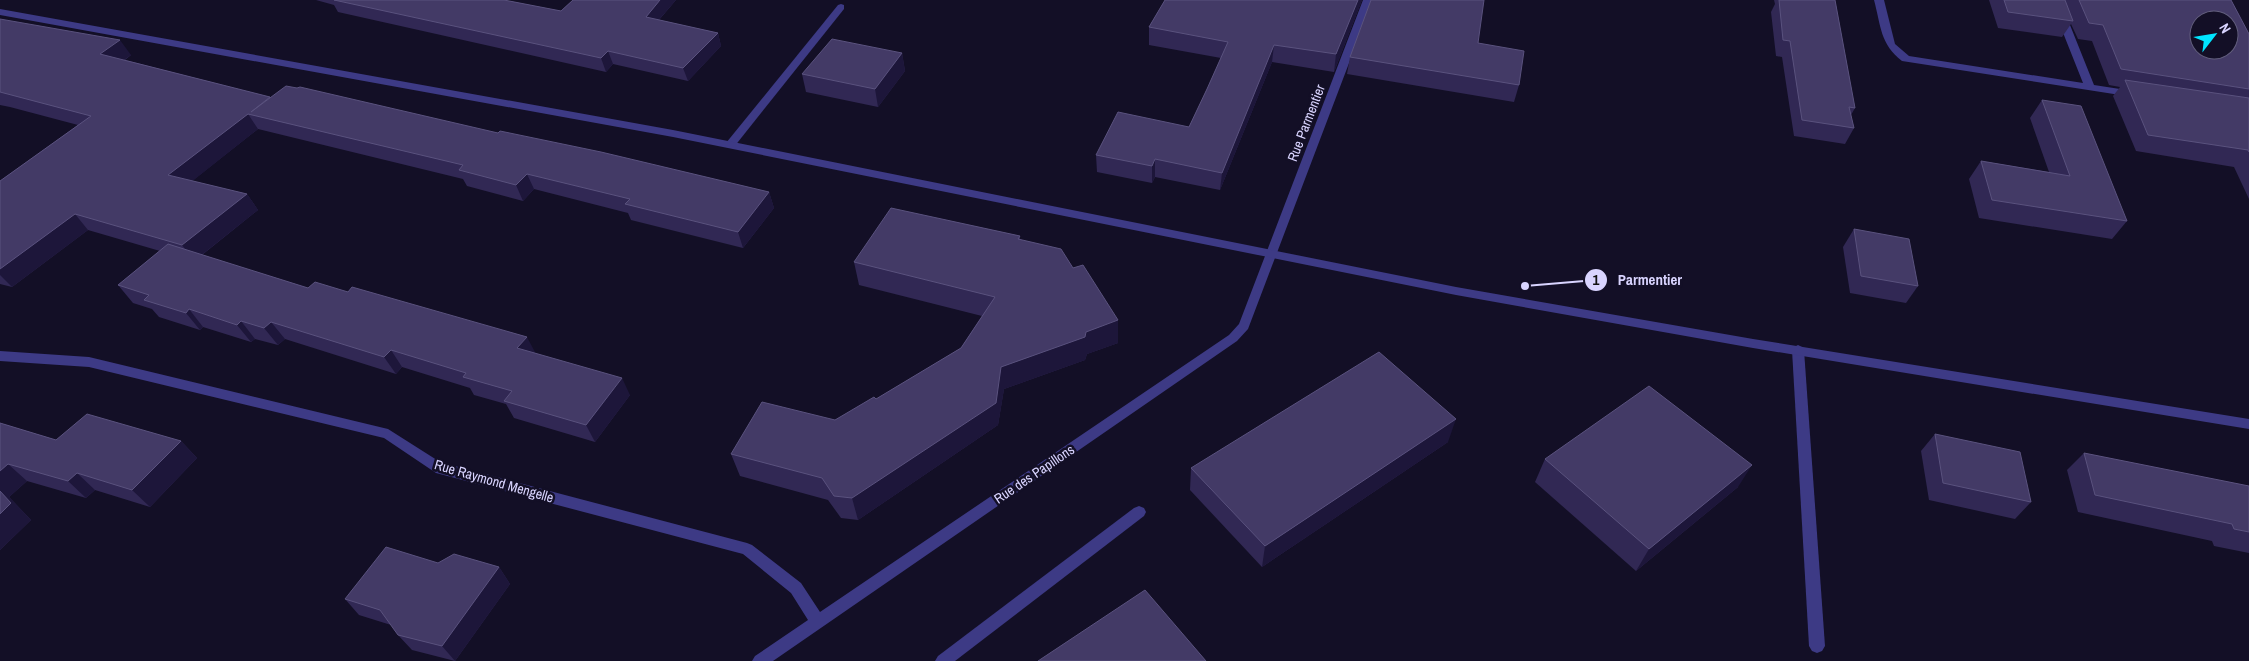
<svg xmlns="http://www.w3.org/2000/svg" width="2249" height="661" font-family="'Archivo Narrow',sans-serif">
<rect width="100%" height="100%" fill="#130f26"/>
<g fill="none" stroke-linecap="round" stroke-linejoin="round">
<path fill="#3d3a85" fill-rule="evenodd" d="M1139 506 1144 508 1146 512 1144 516 955 661H935L938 656 1134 508Z"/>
<g fill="#3d3a85" fill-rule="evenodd">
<path d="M1363 0H1373L1248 329 1237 341 773 661H752L755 656 808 620 791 593 743 554 436 473 384 438 89 367 0 361V351L89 357 388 429 440 462 747 543 752 545 801 583 820 612 1229 335 1239 324Z"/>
<path d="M1874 0H1884L1895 44 1909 56 2083 83 2050 0H2060L2094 85 2133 91 2138 94 2133 97 1902 61C1880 44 1881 26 1874 0Z"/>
<path d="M841 4 844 5V9L734 147H726L725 145 726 143 838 5Z"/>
<path d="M1798 345 1802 347 1804 350 1825 646 1822 651 1817 653 1812 651 1809 646 1792 350 1794 347Z"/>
</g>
<path fill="#3d3a85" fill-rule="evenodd" d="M0 9 673 130 1456 287 1753 339 2249 419V429L1753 348 1456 295 673 137 0 15Z"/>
</g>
<g fill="#312854">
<path d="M316 0H504L561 11 573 0H676L659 20 718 33 721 46 688 81 613 64 606 72 338 12 334 5Z"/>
<path d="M1165 0H1362L1334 72 1272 62 1220 190 1155 177 1152 183 1097 172 1096 155 1189 127 1207 89 1221 58 1149 45V27Z"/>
<path d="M1774 0H1835L1855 108 1851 115 1854 128 1845 144 1794 136 1782 57 1776 56 1771 12 1775 4Z"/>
<path d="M1989 0H2231L2249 34V199L2234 167 2136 151 2113 96 2120 87 2109 85 2092 41 2078 39 2071 24 2062 37 1998 28Z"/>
<path d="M0 19 131 55 125 60 270 97 498 133 769 192 774 208 743 248 631 220 628 213 534 189 523 201 467 186 463 179 258 129 192 181 247 194 258 210 202 255 308 288 536 354 630 395 595 442 514 418 506 404 474 395 470 388 402 367 396 374 285 339 278 345 255 339 251 342 203 327 200 330 159 317 152 309 133 303 118 285 160 251 88 230 12 287 0 284V181L78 125 10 107 0 105Z"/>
<path d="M1478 43 1519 85 1514 102 1347 74 1350 57Z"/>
<path d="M902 53 905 71 878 107 806 92 802 74Z"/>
<path d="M2042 100 2127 221 2112 239 1979 218 1969 179 1981 161 2049 172 2030 118Z"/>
<path d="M1854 229 1918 286 1906 303 1850 293 1843 247Z"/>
<path d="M1020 236V240L1118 343 1087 354 1085 360 1004 389 998 425 858 520 841 518 828 500 740 476 731 454 835 420 876 399 961 348 982 316 859 285 854 262Z"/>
<path d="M0 423 56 440 181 441 197 458 150 507 95 490 86 498 27 481 9 497 31 520 0 550Z"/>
<path d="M1935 434 2031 502 2015 519 1929 500 1921 451Z"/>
<path d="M1448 442 1262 567 1190 490 1191 468Z"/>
<path d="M2084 453 2249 486V553L2214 546 2212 541 2078 512 2067 470Z"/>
<path d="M1545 459 1738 487 1636 571 1535 482Z"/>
<path d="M438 563 499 567 510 584 455 661 412 650 398 635 391 625 359 615 345 599Z"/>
</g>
<g fill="#1d163a">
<path d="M660 0H676L650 30 646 17Z"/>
<path d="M1358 0H1362L1334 72 1336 54Z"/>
<path d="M718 33 721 46 688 81 683 68Z"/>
<path d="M120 40 131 55 111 69 100 54Z"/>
<path d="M1274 45 1272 62 1220 190 1222 173Z"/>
<path d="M608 51 613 64 606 72 601 58Z"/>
<path d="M902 53 905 71 878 107 875 89Z"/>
<path d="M248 114 258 129 180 191 168 175Z"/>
<path d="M1155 159V177L1152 183V166Z"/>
<path d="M527 174 534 189 523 201 516 185Z"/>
<path d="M769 192 774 208 743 248 738 232Z"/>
<path d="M247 194 258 210 194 261 182 245Z"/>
<path d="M75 214 88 230 12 287 0 275V269Z"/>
<path d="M189 309 203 327 200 330 186 313Z"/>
<path d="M1118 320V343L1087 354 1085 360 1004 389 998 425 858 520 852 498 1001 367 1086 332Z"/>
<path d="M241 321 255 339 251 342 237 325Z"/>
<path d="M271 322 285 339 278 345 264 328Z"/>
<path d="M527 337 536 354 517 348Z"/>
<path d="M391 350 402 367 396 374 384 357Z"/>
<path d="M622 378 630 395 595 442 586 425Z"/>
<path d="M1456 419 1448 442 1262 567 1265 546Z"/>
<path d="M181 441 197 458 150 507 132 490Z"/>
<path d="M8 464 27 481 9 497 31 520 0 550V471Z"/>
<path d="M1752 465 1738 487 1636 571 1649 549Z"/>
<path d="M77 473 95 490 86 498 68 481Z"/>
<path d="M499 567 510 584 455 661 442 646Z"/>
</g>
<g fill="#433a66" stroke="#5a527e" fill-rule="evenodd">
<path d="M334 0H504L561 11 573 0H660L646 17 718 33 683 68 608 51 601 58Z"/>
<path d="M1165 0H1358L1336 54 1274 45 1222 173 1155 159 1152 166 1096 155 1118 112 1189 127 1207 89 1228 42 1149 27Z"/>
<path d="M1371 0H1484L1478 43 1524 51 1519 85 1350 57Z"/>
<path d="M1779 0H1835L1855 108 1849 107 1854 128 1802 120 1790 41 1783 40Z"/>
<path d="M2004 0H2065L2073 21 2008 12Z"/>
<path d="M2079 0H2231L2249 34V89L2121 69 2103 25 2089 23ZM2199 20H2229V50H2199Z"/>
<path d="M0 19 120 40 100 54 270 97 251 112 286 86 297 88 300 87 498 133 500 131 601 152 769 192 738 232 625 204 630 199 527 174 516 185 459 170 463 165 248 114 168 175 247 194 182 245 75 214 0 269V181L91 116 0 92Z"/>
<path d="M832 39 902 53 875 89 802 74Z"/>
<path d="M2125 80 2249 98V152L2248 150 2148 135Z"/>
<path d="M2042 100 2081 106 2127 221 1992 200 1981 161 2070 176Z"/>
<path d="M891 208 1020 236 1018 239 1061 249 1073 268 1083 265 1118 320 1086 332 1085 337 1001 367 996 403 852 498 834 496 822 478 731 454 762 402 835 420 874 397 876 399 961 348 995 297 854 262Z"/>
<path d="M1854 229 1909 239 1918 286 1861 276Z"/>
<path d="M168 244 308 288 315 282 348 292 352 287 527 337 517 348 622 378 586 425 504 401 512 391 463 377 466 373 391 350 384 357 271 322 264 328 241 321 237 325 189 309 186 313 144 300 149 295 118 285Z"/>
<path d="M1379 352 1456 419 1265 546 1191 468Z"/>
<path d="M1649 386 1752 465 1649 549 1545 459Z"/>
<path d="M87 414 181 441 132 490 77 473 68 481 8 464 0 471V423L56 440Z"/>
<path d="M1935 434 2020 452 2031 502 1943 483Z"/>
<path d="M2084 453 2249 486V532L2234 529 2232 524 2095 495Z"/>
<path d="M0 491 11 503 0 514Z"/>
<path d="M386 547 438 563 454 554 499 567 442 646 398 635 380 610 345 599Z"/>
<path d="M1145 590 1206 661H1038Z"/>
</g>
<g text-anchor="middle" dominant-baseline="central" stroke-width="5" stroke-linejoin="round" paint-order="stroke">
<g font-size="14" fill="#d9d4ff" stroke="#130f26">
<text transform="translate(1306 123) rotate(-69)">Rue Parmentier</text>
<text transform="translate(1034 474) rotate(-34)">Rue des Papillons</text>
<text transform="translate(494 481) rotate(16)">Rue Raymond Mengelle</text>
</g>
</g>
<path fill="none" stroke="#d9d4ff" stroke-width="2" d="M1525 286L1596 280"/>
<g fill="#d9d4ff" stroke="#130f26" stroke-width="2">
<circle cx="1525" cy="286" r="5"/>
<circle cx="1596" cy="280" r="12"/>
</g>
<g font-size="15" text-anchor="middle" font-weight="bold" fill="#111">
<text x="1596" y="285">1</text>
</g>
<g font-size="15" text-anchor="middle" font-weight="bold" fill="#d9d4ff" stroke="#130f26" stroke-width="5" stroke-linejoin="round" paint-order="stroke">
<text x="1650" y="285">Parmentier</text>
</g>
<g transform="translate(2214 35) rotate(59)"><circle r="24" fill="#130f26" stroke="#625e7d"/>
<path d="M0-4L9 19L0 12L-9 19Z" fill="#00e5ff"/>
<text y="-8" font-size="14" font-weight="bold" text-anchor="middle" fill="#d9d4ff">N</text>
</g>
</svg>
